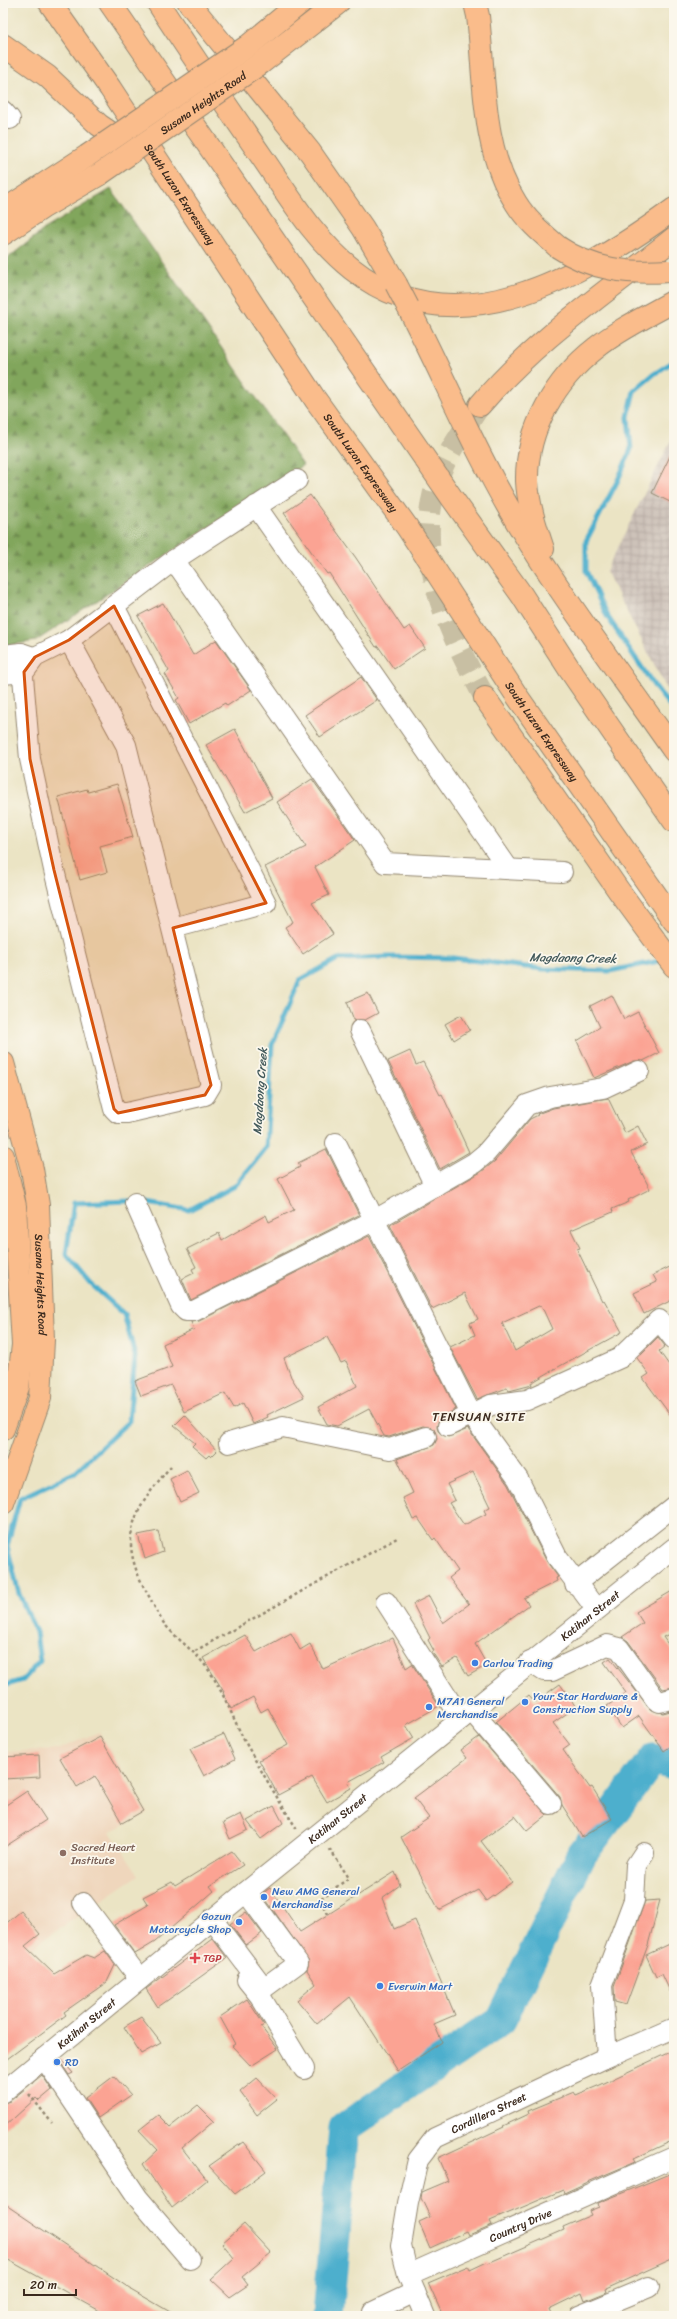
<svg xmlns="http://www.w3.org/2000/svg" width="677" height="2319" font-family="Sriracha,sans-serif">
<defs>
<pattern id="industrial-grid" width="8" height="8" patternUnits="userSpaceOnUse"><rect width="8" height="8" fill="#cdc2b9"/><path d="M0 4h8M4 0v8" fill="none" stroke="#b1a79f"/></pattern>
<pattern id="forest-firs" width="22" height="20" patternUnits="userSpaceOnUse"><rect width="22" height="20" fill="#81a65c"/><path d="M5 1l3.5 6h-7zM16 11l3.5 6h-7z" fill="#6b874b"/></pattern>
</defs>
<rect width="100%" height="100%" fill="#fbf7ec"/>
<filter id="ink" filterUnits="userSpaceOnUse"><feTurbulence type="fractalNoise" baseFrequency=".025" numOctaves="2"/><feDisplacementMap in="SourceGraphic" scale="8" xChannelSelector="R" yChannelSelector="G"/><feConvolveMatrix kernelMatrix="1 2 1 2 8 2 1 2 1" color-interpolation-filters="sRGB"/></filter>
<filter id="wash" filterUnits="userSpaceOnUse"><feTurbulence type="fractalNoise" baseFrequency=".012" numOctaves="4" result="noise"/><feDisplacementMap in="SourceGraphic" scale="16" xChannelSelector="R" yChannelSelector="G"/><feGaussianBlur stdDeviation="0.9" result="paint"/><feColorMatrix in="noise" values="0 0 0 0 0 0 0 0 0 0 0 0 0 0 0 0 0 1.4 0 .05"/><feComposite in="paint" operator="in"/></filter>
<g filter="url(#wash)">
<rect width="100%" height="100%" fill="#ebe4c4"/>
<path fill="#efd6bc" d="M99 1732 147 1813 110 1832 139 1875 47 1937 3 1971V1752L59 1749Z"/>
<path fill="url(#industrial-grid)" d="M674 434V703L606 571Z"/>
<path fill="url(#forest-firs)" stroke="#5e683d" d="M111 189 303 465 36 641 3 646V262L47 227Z"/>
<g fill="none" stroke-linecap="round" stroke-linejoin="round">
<g stroke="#4eafcd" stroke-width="5">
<path d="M674 361 654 374 634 391 628 417 631 449 618 480 586 541V571L607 616 657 690 674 711"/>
<path d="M141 1202 189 1210 235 1186 266 1148 272 1045 300 980 338 959 389 957 453 958 543 969 610 971 659 961"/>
<path d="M3 1686 23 1680 40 1661 36 1632 19 1594 7 1546 20 1498 74 1473 129 1421 135 1356 124 1314 91 1284 66 1254 74 1203 131 1201"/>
</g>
<path stroke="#4eafcd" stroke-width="31" d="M328 2316 344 2128 501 2020 582 1854 653 1759 674 1765"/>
</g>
<g id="blocks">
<g fill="#fba393" fill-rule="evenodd">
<path d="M674 448V504L652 493Z"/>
<path d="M310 495 356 558 404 630 410 626 425 648 394 669 378 646 376 647 329 573 327 574 284 513Z"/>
<path d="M163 603 193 655 216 640 251 690 227 706 225 703 189 724 176 700 179 698 165 674 169 671 138 616Z"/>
<path d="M361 677 377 700 320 737 305 715Z"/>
<path d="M235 729 272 798 245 812 206 745Z"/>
<path d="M312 779 355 840 315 867 329 895 312 903 333 934 303 954 285 927 293 922 265 867 306 847 277 802Z"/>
<path d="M117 784 133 837 100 846 107 872 80 880 58 797 87 789 88 792Z"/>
<path d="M368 993 378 1013 365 1020H354L347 1002Z"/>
<path d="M612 995 624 1019 638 1012 659 1053 643 1061H634L594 1078 577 1041 600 1027 590 1006Z"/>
<path d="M461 1015 470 1030 454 1040 445 1024Z"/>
<path d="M410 1051 416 1065 423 1062 440 1095 442 1094 469 1152 440 1169 388 1061Z"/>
<path d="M608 1098 625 1133 638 1126 647 1144 631 1152 650 1189 628 1200 629 1202 612 1209 613 1212 571 1230 580 1248 577 1249 602 1301 604 1300 622 1332 560 1366 531 1383 532 1385 509 1391 507 1388 477 1399 450 1347 475 1335 470 1323 478 1319 465 1293 432 1309 390 1225 481 1172 495 1161 530 1119 538 1115 537 1114 553 1108ZM541 1305 552 1329 515 1351 502 1323Z"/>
<path d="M326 1149 359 1215 191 1300 182 1279 194 1273 192 1269 196 1267 187 1249 219 1233 222 1240 266 1215 269 1222 294 1210 278 1179 300 1167 298 1163Z"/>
<path d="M369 1236 456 1409 439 1419 437 1426 438 1431 448 1437 468 1429 508 1485 547 1562 558 1577 556 1578 557 1581 524 1598 529 1605 475 1644 487 1665 468 1676 457 1658 442 1667 432 1652 434 1651 428 1640 430 1638 413 1604 429 1596 443 1623 469 1604 449 1578 458 1571 435 1538 433 1540 418 1518 413 1520 403 1498 413 1493 397 1459 434 1445 437 1439 434 1429 423 1426 389 1437 384 1436 369 1409 337 1426 327 1424 318 1407 357 1386 346 1361 341 1363 327 1337 284 1358 291 1377 304 1397 267 1415 268 1417 253 1424 243 1403 234 1408 225 1393 184 1412 171 1385 141 1396 135 1381 172 1367 163 1344 194 1329 191 1322 199 1321ZM473 1472 490 1507 484 1510 486 1514 464 1525 449 1503 455 1500 447 1484Z"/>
<path d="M674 1265V1299L644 1314 634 1293 657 1282 653 1275Z"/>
<path d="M658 1337 665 1346 659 1351 674 1372V1420L643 1378 649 1374 637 1358Z"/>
<path d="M185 1415 217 1451 211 1457 209 1455 206 1458 192 1446 195 1443 174 1426Z"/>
<path d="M187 1470 199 1493 180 1502 170 1479Z"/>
<path d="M158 1531 163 1552 145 1559 138 1535Z"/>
<path d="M674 1590V1632L663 1637 674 1653V1687L663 1689 628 1641 622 1637 643 1623 636 1612Z"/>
<path d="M291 1633 300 1650 310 1644 323 1669 393 1638 406 1668 412 1664 439 1706 406 1725 414 1738 381 1757 384 1762 348 1782 351 1788 327 1802 312 1777 278 1795 259 1760 288 1745 268 1708 261 1712 253 1697 231 1709 223 1693 224 1692 203 1658 245 1635 256 1652Z"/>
<path d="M610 1658 651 1710 663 1713 674 1710V1744L664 1751 639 1716 622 1728 607 1706 626 1693 604 1662Z"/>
<path d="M560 1684 576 1707 553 1723 570 1745 563 1750 590 1788 592 1787 612 1819 582 1837 562 1805 560 1797 496 1722 529 1695 535 1702Z"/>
<path d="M224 1734 235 1759 204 1776 190 1749Z"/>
<path d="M100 1737 143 1811 122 1823 95 1776 77 1787 60 1758Z"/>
<path d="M479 1737 547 1815 527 1831 515 1816 481 1841 512 1882 486 1901 478 1890 439 1910 401 1837 429 1818 414 1798 467 1758 461 1750Z"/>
<path d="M39 1755 40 1777 3 1779V1757Z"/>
<path d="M27 1791 46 1820 3 1848V1807Z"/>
<path d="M274 1806 283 1823 261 1839 247 1821Z"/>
<path d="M241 1814 248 1830 230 1839 223 1823Z"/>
<path d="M232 1851 243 1865 210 1886 214 1891 155 1942 135 1954 114 1925 148 1905 143 1897 172 1882 175 1886Z"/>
<path d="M395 1872 400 1885 382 1898 394 1929 415 1920 455 2015 434 2024 442 2042 398 2071 350 1997 317 2024 297 2000 316 1984 307 1970 309 1961 262 1894 270 1888 300 1932Z"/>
<path d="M660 1900 648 1945 626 2005 615 2002 614 1987 645 1901Z"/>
<path d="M21 1911 40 1934 25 1946 54 1974 86 1955 94 1958 105 1951 115 1965 107 1982 64 2012 66 2015 3 2062V1926Z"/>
<path d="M246 1912 262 1933 246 1945 230 1924Z"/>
<path d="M213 1939 227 1958 158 2007 146 1989Z"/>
<path d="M674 1942V2000L662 1974 656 1977 646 1955Z"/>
<path d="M247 1999 264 2025 261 2027 278 2049 251 2066 232 2046 235 2044 220 2017Z"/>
<path d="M141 2017 161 2043 141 2054 124 2027Z"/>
<path d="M674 2050V2140L633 2159 635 2162 588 2182 564 2193 563 2190 490 2221 492 2225 469 2235 467 2231 430 2248 419 2222 430 2217 421 2198 422 2192 448 2181 438 2158 504 2127 503 2126 529 2114 528 2111 574 2092 576 2095 600 2085Z"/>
<path d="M61 2059 73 2073 69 2075 59 2060Z"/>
<path d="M42 2075 52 2090 39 2101 36 2098 3 2128V2103L10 2101Z"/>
<path d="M114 2076 131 2095 98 2118 85 2098Z"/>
<path d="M257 2078 277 2099 257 2115 240 2092Z"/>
<path d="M198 2105 214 2121 182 2148 207 2180 172 2208 143 2164 158 2150 139 2130 158 2115 170 2127Z"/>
<path d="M243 2142 266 2171 235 2194 209 2166Z"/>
<path d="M674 2172V2258L606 2289 607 2292 585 2301 582 2293 549 2309 552 2316H443L428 2283 468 2266 470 2270 487 2262 488 2263 564 2230 563 2227 591 2215 589 2211 599 2207 598 2203Z"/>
<path d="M3 2203 129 2288 177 2316H109L3 2257Z"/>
<path d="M244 2224 271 2253 242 2277 248 2285 230 2297 211 2279 234 2258 222 2243Z"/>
</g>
</g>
</g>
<g filter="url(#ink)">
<use href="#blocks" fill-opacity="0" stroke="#938771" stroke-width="1"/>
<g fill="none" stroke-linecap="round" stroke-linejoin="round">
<path stroke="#c8bfa3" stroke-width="22" stroke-dasharray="22 11" stroke-linecap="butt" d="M480 405C464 430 444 456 436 485 413 560 450 634 485 698"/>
<defs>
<g id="minor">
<path d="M3 111 10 119"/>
<path d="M256 506 508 868"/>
<path d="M174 560 385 863 562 872"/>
<path d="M114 606 266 903 173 928"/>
<path d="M21 653 30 759 54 870 114 1109 118 1113H127L205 1095 211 1085 126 745 69 640"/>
<path d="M3 655 21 653 33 657"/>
<path d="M3 674 24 672 35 657 69 640 174 560 297 480"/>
<path d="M360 1030 435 1186"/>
<path d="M336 1143 471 1414 518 1479 557 1557 596 1609"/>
<path d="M135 1203 181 1306 186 1311H194L375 1220 474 1163 486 1153 527 1105 550 1097 603 1088 639 1071"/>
<path d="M448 1426 491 1405 527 1400 620 1358 659 1320 674 1339"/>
<path d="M229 1443 283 1427 390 1449 426 1437"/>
<path d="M575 1584 674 1506"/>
<path d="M386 1602 461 1719"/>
<path d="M530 1662 544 1671H552L607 1645 619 1648 656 1700 660 1702 674 1698"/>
<path d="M471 1710 551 1804"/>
<path d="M83 1903 140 1979"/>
<path d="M212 1919 264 1988 298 1963 246 1892"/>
<path d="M247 1980 260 1996 304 2069"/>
<path d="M607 2057 602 1985 634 1900 636 1865 644 1853"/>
<path d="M44 2058 138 2198 190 2259"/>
<path id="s1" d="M3 2092 246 1892 674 1548"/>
<path id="s2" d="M408 2275 674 2157"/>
<path d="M373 2312 415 2292"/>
<path id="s3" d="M425 2316 408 2275 401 2246 408 2203 418 2160 435 2138 607 2057 674 2028"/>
<path d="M579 2316 649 2287"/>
</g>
<g id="major">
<path d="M248 46 300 3"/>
<path d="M261 63 338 3"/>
<path d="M3 211 87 156"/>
<path d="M3 234 42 208 100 174"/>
<path id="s4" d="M3 1063 32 1169 38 1205 43 1340 40 1398 3 1503"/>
<path d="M3 1156 15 1206 23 1345 18 1387 3 1429"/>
</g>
<g id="highway">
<path id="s5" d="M50 3 110 88 315 399 407 527 517 696 674 921"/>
<path d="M110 3 452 498 521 594 570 670 674 821"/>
<path d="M158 3C192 56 228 108 264 160 290 198 315 240 352 269 456 352 584 275 674 209"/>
<path d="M189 3 310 152 363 228 396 284"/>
<path d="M475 3 478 16C485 78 481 149 516 203 527 221 543 234 558 247"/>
<path d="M3 45 47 76 99 125 130 146"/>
<path d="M408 307C445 379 476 454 518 524 565 602 622 676 674 751"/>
<path d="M480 405C536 339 607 292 674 238"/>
<path d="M543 549C536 528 528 504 527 481 526 429 556 379 596 348 619 329 648 316 674 301"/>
<path d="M485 698 619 891 674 966"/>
</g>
</defs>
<use href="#minor" stroke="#938771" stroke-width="22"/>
<use href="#major" stroke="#938771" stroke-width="24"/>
<use href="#highway" stroke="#938771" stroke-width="24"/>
<g stroke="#938771" stroke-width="2.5" stroke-dasharray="3 3" stroke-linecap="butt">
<path d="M171 1466C133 1511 116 1537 147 1593 154 1604 158 1617 167 1627 183 1645 198 1653 212 1675 224 1695 233 1717 243 1738 260 1769 278 1800 297 1829"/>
<path d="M195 1651 397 1538"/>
<path d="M327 1914 320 1899 349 1878 329 1848"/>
<path d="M29 2094 52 2123"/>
</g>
<use href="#minor" stroke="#fff" stroke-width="20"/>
<use href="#major" stroke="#fabc8b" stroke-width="22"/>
<use href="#highway" stroke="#fabc8b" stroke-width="22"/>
<defs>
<g id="major-bridge">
<path d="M87 156 248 46"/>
<path id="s6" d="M100 174 261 63"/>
</g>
<g id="highway-bridge">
<path d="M558 247C592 270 629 274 668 271"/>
<path d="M396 284 408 307"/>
</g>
</defs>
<use href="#major-bridge" stroke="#938771" stroke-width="24" stroke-linecap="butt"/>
<use href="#highway-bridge" stroke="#938771" stroke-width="24" stroke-linecap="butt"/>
<use href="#major-bridge" stroke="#fabc8b" stroke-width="22"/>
<use href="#highway-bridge" stroke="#fabc8b" stroke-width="22"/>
</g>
</g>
<path fill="#d7540e" fill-opacity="0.2" stroke="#d7540e" stroke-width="3" stroke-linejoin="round" d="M114 606 266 903 173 928 211 1085 205 1095 118 1113 114 1109 54 870 30 759 24 672 35 657 69 640Z"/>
<g fill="#3f7fe0" stroke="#fbf7ec" stroke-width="1.5">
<circle cx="475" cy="1663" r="4"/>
<circle cx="525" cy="1702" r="4"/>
<circle cx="429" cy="1707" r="4"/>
<circle cx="264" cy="1897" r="4"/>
<circle cx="239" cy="1922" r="4"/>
<circle cx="380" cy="1986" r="4"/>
<circle cx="57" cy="2062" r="4"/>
</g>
<circle fill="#8d6e63" stroke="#fbf7ec" stroke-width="1.5" cx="63" cy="1853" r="4"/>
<path fill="#e0444e" stroke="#fbf7ec" stroke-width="1.5" d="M193 1952h4v4h4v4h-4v4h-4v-4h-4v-4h4z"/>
<g text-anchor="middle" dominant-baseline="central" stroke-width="3.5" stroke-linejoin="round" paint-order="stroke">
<g font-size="11" fill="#3b2a1e" stroke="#fbf7ec">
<text stroke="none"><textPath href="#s6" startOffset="125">Susana Heights Road</textPath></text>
<text stroke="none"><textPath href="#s5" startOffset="231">South Luzon Expressway</textPath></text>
<text stroke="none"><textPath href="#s5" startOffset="555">South Luzon Expressway</textPath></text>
<text stroke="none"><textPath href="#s5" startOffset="879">South Luzon Expressway</textPath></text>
<text stroke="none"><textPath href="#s4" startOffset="226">Susana Heights Road</textPath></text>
<text stroke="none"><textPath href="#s1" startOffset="756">Katihan Street</textPath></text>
<text stroke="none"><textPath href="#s1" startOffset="432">Katihan Street</textPath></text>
<text stroke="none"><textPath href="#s1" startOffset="108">Katihan Street</textPath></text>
<text stroke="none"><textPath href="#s3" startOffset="249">Cordillera Street</textPath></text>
<text stroke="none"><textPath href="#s2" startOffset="123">Country Drive</textPath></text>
</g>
<g font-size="11" fill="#366cbe" stroke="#fbf7ec" text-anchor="start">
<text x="483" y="1663">Carlou Trading</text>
<text x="533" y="1696">Your Star Hardware &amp;<tspan x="533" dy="13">Construction Supply</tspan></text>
<text x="437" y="1701">M7A1 General<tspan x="437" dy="13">Merchandise</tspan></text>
<text x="272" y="1891">New AMG General<tspan x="272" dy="13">Merchandise</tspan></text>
<text x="231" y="1916" text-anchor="end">Gozun<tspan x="231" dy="13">Motorcycle Shop</tspan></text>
<text x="388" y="1986">Everwin Mart</text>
<text x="65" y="2062">RD</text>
</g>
<g font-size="11" fill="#785e54" stroke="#fbf7ec" text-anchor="start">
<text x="71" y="1847">Sacred Heart<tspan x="71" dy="13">Institute</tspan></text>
</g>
<g font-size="11" fill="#be3a42" stroke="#fbf7ec" text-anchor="start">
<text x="203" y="1958">TGP</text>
</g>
<g font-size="12" font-style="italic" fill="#42595b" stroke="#fbf7ec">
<text transform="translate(573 958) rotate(1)">Magdaong Creek</text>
<text transform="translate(260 1091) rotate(-86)">Magdaong Creek</text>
</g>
<g font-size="12" letter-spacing="1" fill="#3b2a1e" stroke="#fbf7ec">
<text x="479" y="1417">TENSUAN SITE</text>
</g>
</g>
<rect width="677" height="2319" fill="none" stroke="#fbf7ec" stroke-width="16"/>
<path d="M24 2289v6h52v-6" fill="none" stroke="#3b2a1e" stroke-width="2"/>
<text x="30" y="2289" font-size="12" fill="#3b2a1e" stroke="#fbf7ec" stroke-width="3" paint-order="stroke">20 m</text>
</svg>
